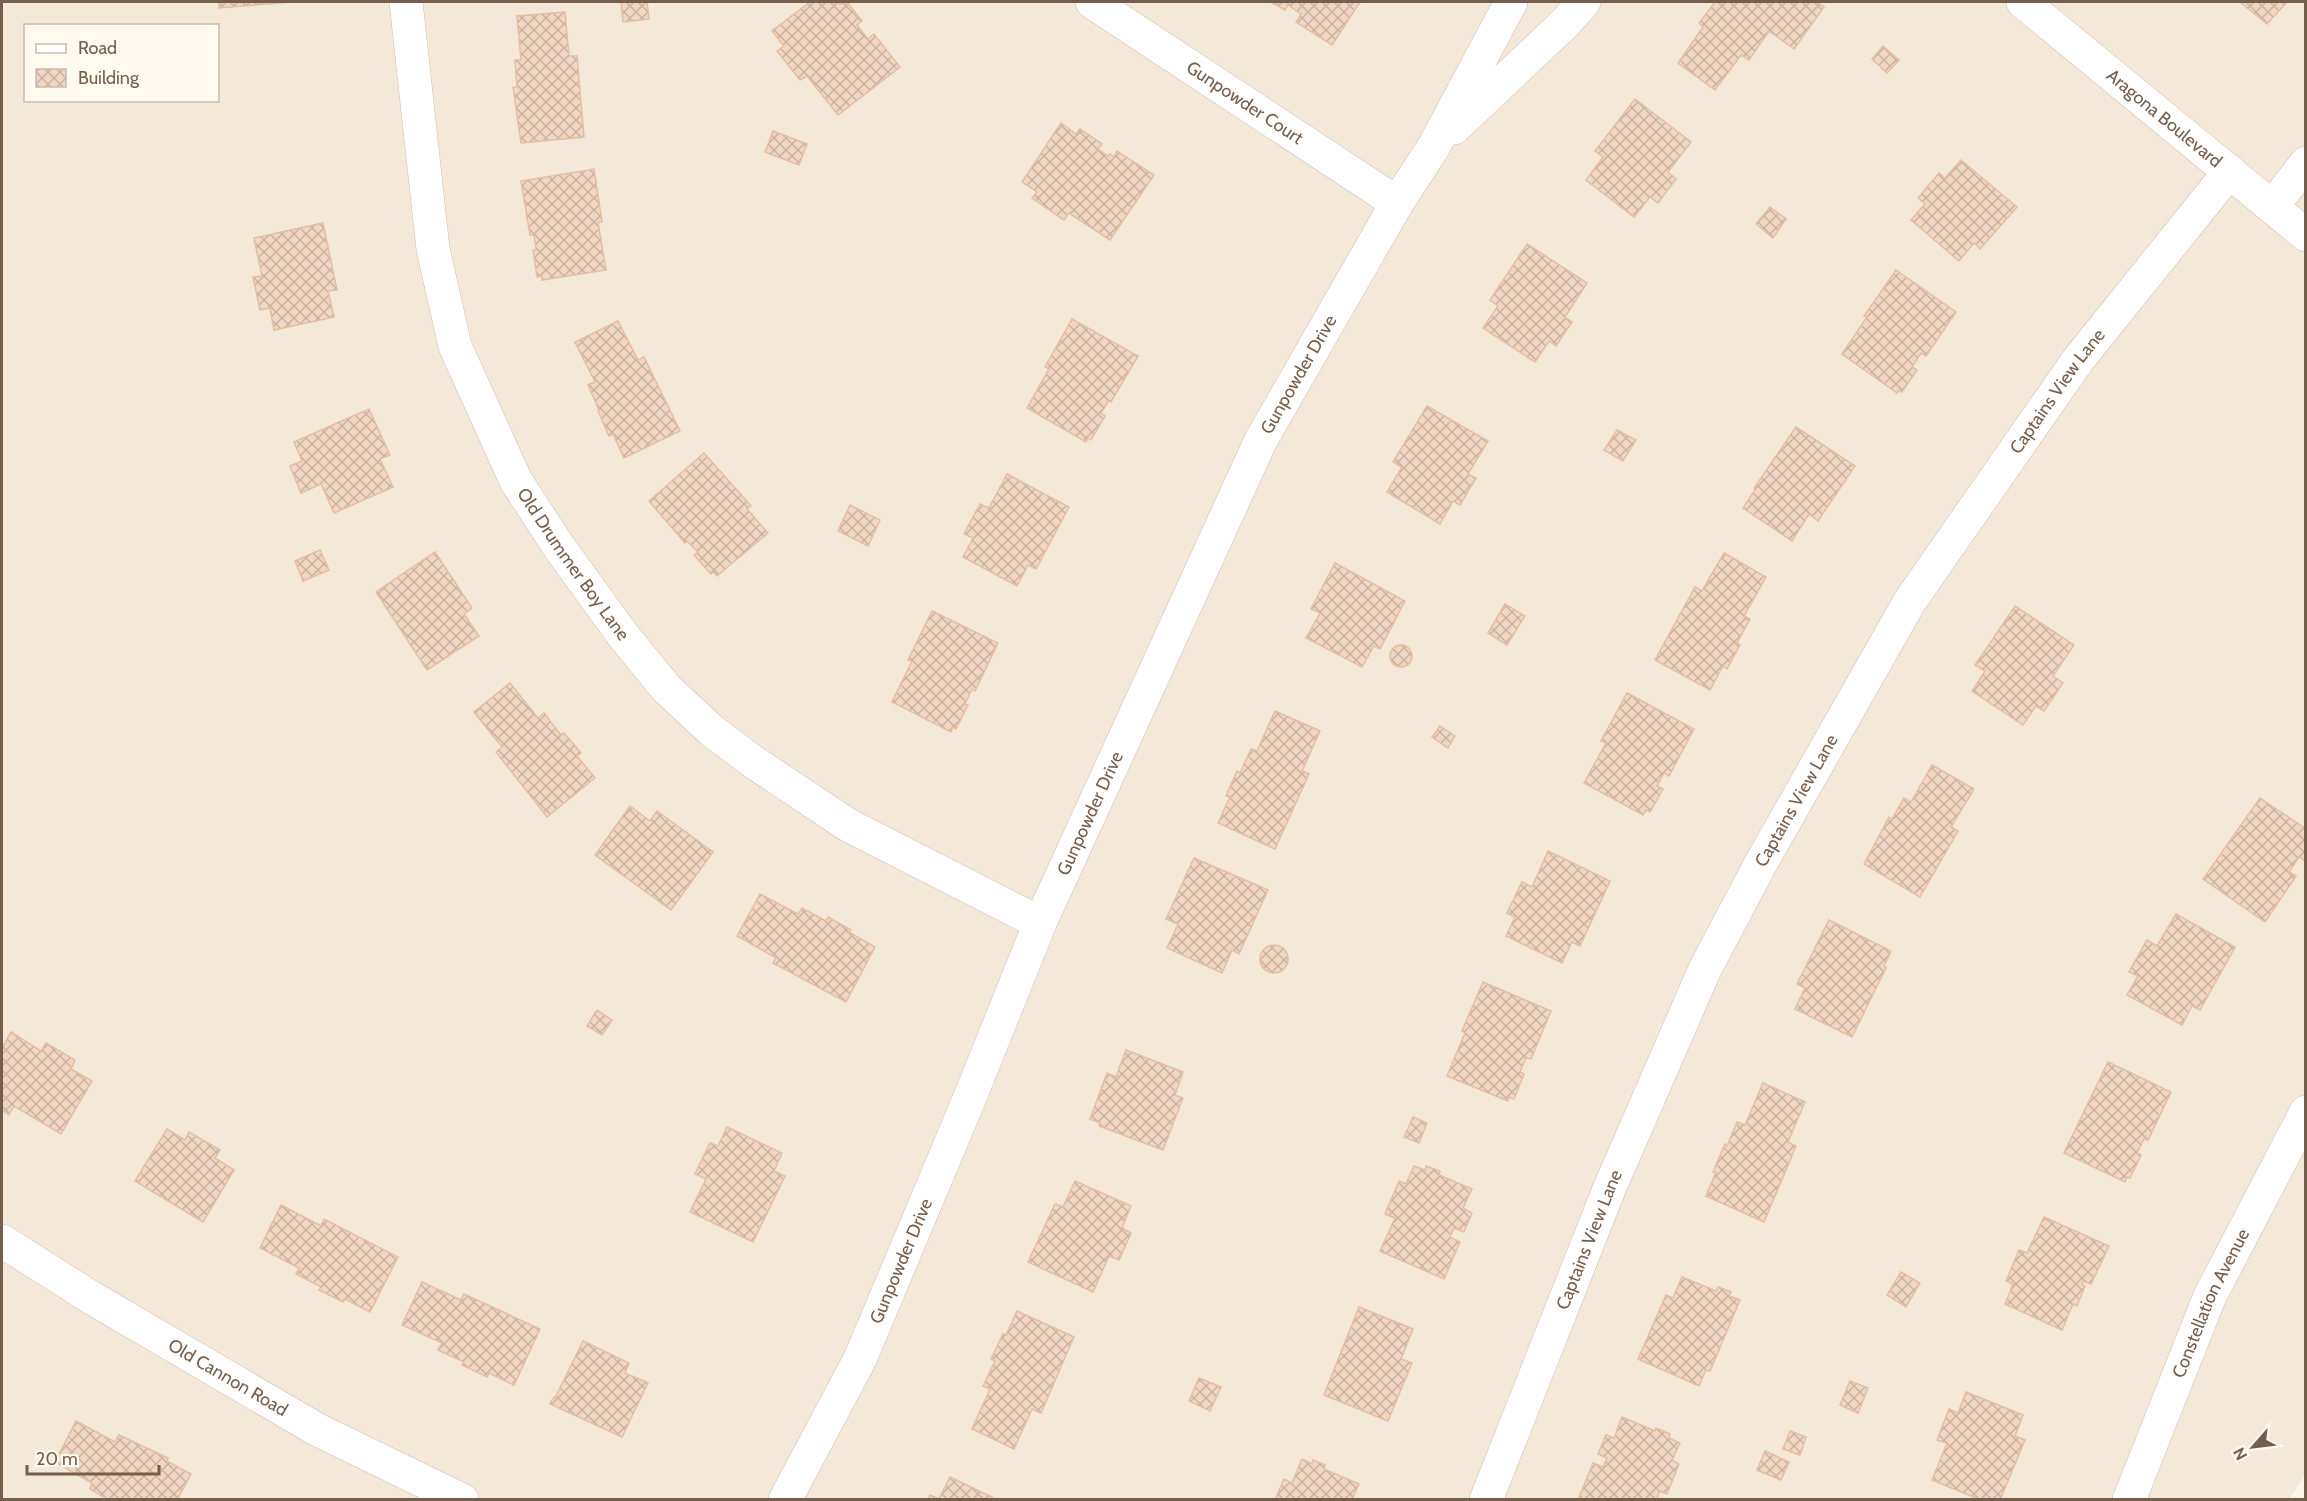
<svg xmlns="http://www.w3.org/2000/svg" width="2307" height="1501" font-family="Cabin,sans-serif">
<defs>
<pattern id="building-cross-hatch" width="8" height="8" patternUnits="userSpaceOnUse" patternTransform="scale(1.5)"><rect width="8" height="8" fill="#f1d7c2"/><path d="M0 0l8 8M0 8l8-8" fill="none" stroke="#c8b2a0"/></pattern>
</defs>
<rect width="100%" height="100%" fill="#fcf6ea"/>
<path fill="#f4e8d8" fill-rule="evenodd" d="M2 2H2305L2306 1474 2289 1499 2 1500ZM26 26H218V100H26Z"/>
<g fill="url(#building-cross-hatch)" stroke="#e3bea3" stroke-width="1.5">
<path d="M219 2H291L219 8Z"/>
<path d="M621 2H647L649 19 623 22Z"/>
<path d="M810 2H838L840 4 847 2 862 21 857 25 868 39 874 34 900 67 838 115 807 76 800 80 777 51 784 46 772 31Z"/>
<path d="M1271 2H1360L1332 45 1296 22 1301 14 1288 5 1285 10Z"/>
<path d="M1715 2H1817L1824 7 1794 49 1769 31 1749 60 1741 55 1715 90 1678 63 1703 27 1699 23Z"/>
<path d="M2240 2H2287L2267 24Z"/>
<path d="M565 12 569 56H577L584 137 521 143 513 87H517L515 60H521L517 16Z"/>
<path d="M1883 46 1899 60 1887 73 1872 59Z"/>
<path d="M1635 99 1691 142 1668 172 1676 179 1658 203 1650 197 1634 217 1586 180 1603 157 1595 151Z"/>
<path d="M1061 123 1076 134 1080 129 1102 144 1098 149 1108 156 1110 154 1114 157 1117 151 1154 175 1110 240 1069 213 1064 220 1032 198 1037 192 1022 182Z"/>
<path d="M773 131 807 144 799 165 765 152Z"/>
<path d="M1961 160 2017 207 1980 249 1974 243 1959 261 1911 220 1925 204 1918 198 1939 173 1945 178Z"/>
<path d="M594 169 602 222H598L606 270 542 280V276L537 277 533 250H536L534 235H530L521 181Z"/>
<path d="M1770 207 1786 219 1773 238 1756 224Z"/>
<path d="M323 223 337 290 328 291 334 317 274 330 270 308 260 310 253 277 262 276 254 238Z"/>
<path d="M1527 244 1587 283 1565 317 1572 322 1556 346 1549 341 1535 362 1483 328 1498 306 1490 300Z"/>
<path d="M1896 270 1956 312 1926 356 1921 353 1912 367 1917 370 1902 392 1899 390 1897 393 1842 354 1867 317 1864 316Z"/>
<path d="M1072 319 1138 356 1111 402 1109 400 1101 413 1105 416 1091 440 1088 438 1086 442 1027 408 1049 369 1045 367Z"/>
<path d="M618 321 638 360 644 357 680 431 624 458 613 434 609 436 598 411 599 410 588 385 595 382 575 342Z"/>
<path d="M1427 406 1488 441 1468 474 1476 478 1460 505 1453 501 1440 524 1387 492 1402 467 1393 462Z"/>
<path d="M369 409 390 455 380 459 393 487 334 513 321 484 301 493 290 466 302 461 294 442Z"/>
<path d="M1796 427 1855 466 1818 521 1809 514 1792 541 1743 508 1755 490 1754 488Z"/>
<path d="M1617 430 1636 440 1623 461 1604 450Z"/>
<path d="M704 453 751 506 747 509 768 533 717 576 714 572 711 574 694 555 698 552 687 541 685 543 649 501Z"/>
<path d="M1007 474 1069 507 1036 569 1028 565 1017 586 963 557 973 538 964 534 980 504 989 508Z"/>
<path d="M850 505 880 520 868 546 838 531Z"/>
<path d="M320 550 329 570 303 581 295 561Z"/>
<path d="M435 552 472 608 464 614 479 636 427 670 376 592Z"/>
<path d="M1724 553 1766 577 1744 616 1750 619 1737 643 1740 645 1727 669 1723 666 1710 690 1655 660 1695 587 1702 591Z"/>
<path d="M1335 563 1405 601 1380 649 1374 646 1362 667 1306 638 1320 613 1311 609Z"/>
<path d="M1505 604 1525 616 1507 645 1488 633Z"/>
<path d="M2015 606 2074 645 2053 676 2063 683 2044 711 2036 706 2023 725 1972 691 1985 671 1975 665Z"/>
<path d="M932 611 998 643 975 691 972 689 965 704 968 705 956 729 953 727 951 732 892 702 912 661 908 660Z"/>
<circle cx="1401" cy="656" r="11"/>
<path d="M510 683 538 718 544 713 561 735 564 733 581 753 577 756 595 778 547 817 496 752 502 747 474 712Z"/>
<path d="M1627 693 1694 729 1669 776 1664 773 1657 786 1663 789 1650 812 1646 810 1643 815 1584 783 1606 743 1601 741Z"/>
<path d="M1275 711 1320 731 1302 771 1309 774 1275 849 1218 823 1230 797 1226 796 1237 771 1240 773 1251 749 1257 751Z"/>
<path d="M1440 726 1455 736 1448 748 1432 737Z"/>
<path d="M1932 765 1974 789 1951 827 1958 831 1920 897 1864 864 1889 817 1892 819 1904 798 1911 802Z"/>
<path d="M2260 798 2306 829V858L2304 860 2299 857 2289 872 2296 876 2265 922 2203 879Z"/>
<path d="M630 806 650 821 657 811 713 852 671 910 595 855Z"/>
<path d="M1548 851 1610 881 1580 946 1572 942 1562 963 1506 936 1515 917 1507 913 1522 882 1532 887Z"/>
<path d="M1194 858 1268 890 1239 954 1232 950 1222 973 1167 948 1178 924 1166 919Z"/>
<path d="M760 894 798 914 802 908 826 921 828 917 851 930 849 932 875 947 846 1002 773 963 776 958 737 936Z"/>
<path d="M2176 914 2235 947 2200 1010 2192 1006 2182 1025 2127 995 2138 976 2129 972 2147 940 2157 946Z"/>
<path d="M1829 920 1891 951 1884 966 1886 968 1852 1037 1795 1009 1805 988 1797 984Z"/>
<circle cx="1274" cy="959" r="14"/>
<path d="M1483 982 1551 1011 1531 1059 1526 1058 1520 1072 1524 1074 1514 1099 1509 1097 1508 1101 1447 1076 1465 1033 1462 1031Z"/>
<path d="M597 1010 612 1020 602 1035 587 1026Z"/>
<path d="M11 1032 41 1051 46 1043 75 1060 71 1069 92 1081 61 1134 14 1106 9 1115 2 1110V1048Z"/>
<path d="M1126 1050 1183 1072 1175 1095 1183 1098 1163 1150 1099 1126 1100 1123 1090 1119 1107 1073 1116 1077Z"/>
<path d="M2108 1062 2171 1092 2148 1140 2144 1139 2137 1153 2141 1155 2130 1178 2127 1177 2125 1182 2064 1153Z"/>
<path d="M1763 1083 1805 1102 1788 1142 1796 1146 1764 1222 1706 1196 1716 1172H1713L1725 1144 1727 1146 1737 1122 1745 1125Z"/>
<path d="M1413 1117 1427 1123 1419 1143 1404 1137Z"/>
<path d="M727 1127 782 1153 774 1171 785 1176 753 1242 690 1212 706 1179 695 1174 710 1143 718 1146Z"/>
<path d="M167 1129 185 1140 189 1132 220 1150 215 1158 234 1170 203 1222 135 1181Z"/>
<path d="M1414 1166 1425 1170 1426 1166 1440 1171 1439 1175 1472 1189 1463 1208 1472 1213 1464 1232 1454 1228 1450 1237 1460 1242 1444 1279 1380 1251 1395 1218 1385 1214 1399 1181 1406 1184Z"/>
<path d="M1075 1181 1131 1206 1122 1228 1131 1233 1119 1260 1109 1256 1093 1292 1028 1262 1055 1204 1063 1207Z"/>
<path d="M281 1205 321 1226 324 1219 398 1257 370 1312 345 1299 343 1302 319 1290 321 1287 296 1274 299 1268 260 1248Z"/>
<path d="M2044 1217 2109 1246 2091 1284 2083 1281 2082 1285 2085 1286 2077 1306 2073 1304 2062 1330 2005 1304 2013 1284 2006 1281 2019 1250 2027 1253Z"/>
<path d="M1901 1272 1920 1283 1906 1307 1887 1295Z"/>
<path d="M1682 1277 1716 1291 1718 1287 1731 1292 1729 1296 1740 1300 1710 1371 1706 1370 1699 1386 1638 1359 1666 1295 1673 1298Z"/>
<path d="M422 1282 461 1300 464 1294 540 1329 514 1385 489 1373 487 1377 462 1365 464 1362 438 1350 442 1343 402 1325Z"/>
<path d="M1359 1307 1413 1329 1401 1359 1412 1363 1388 1421 1324 1395Z"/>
<path d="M1017 1311 1074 1337 1041 1413 1032 1409 1014 1449 972 1429 990 1389 983 1386 995 1361 991 1359 1003 1334 1006 1335Z"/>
<path d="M583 1341 629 1363 625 1373 648 1383 622 1437 550 1404 554 1397 555 1398Z"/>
<path d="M1199 1378 1221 1387 1210 1411 1189 1401Z"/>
<path d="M1850 1381 1868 1388 1858 1413 1840 1405Z"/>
<path d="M1966 1392 2023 1415 2015 1436 2025 1440 2000 1500H1981L1932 1480 1947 1443 1937 1440 1949 1409 1958 1413Z"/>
<path d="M1622 1417 1655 1431 1656 1428 1670 1434 1669 1438 1680 1443 1672 1460 1679 1464 1667 1494 1660 1491 1656 1500H1578L1593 1463 1603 1467 1607 1458 1598 1454 1606 1435 1614 1438Z"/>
<path d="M76 1421 115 1442 119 1435 168 1458 167 1461 191 1474 177 1500H109L90 1489 92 1483 55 1462Z"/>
<path d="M1790 1431 1806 1437 1800 1455 1783 1449Z"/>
<path d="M1765 1451 1789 1462 1781 1480 1757 1470Z"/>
<path d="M1302 1459 1312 1464 1313 1460 1325 1465 1324 1469 1359 1484 1352 1500H1275L1284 1479 1292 1483Z"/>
<path d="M950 1477 998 1500H928L930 1495 939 1499Z"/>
</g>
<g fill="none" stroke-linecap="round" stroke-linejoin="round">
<defs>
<g id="street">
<path id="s1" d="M406 2 433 249 455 346 516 481 559 547 622 634 666 688 711 730 752 761 848 825 1040 923"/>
<path id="s2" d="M1092 2 1397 203"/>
<path d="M1454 128 1563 25 1584 2"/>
<path d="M2272 207 2306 163"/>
<path id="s3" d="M2 1241 92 1298 316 1429 462 1500"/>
<path id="s4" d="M785 1500 860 1359 968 1102 1040 923 1261 440 1397 203 1433 148 1511 2"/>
<path id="s5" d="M1486 1500 1610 1187 1705 969 1761 863 1910 601 2078 360 2230 171"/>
<path id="s6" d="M2129 1500 2210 1296 2306 1112"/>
</g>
<g id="secondary">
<path id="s7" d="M2023 2 2306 235"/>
</g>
</defs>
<use href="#street" stroke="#cebeaf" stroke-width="34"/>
<use href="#secondary" stroke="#d1bfad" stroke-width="34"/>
<use href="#street" stroke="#fff" stroke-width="33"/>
<use href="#secondary" stroke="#fff" stroke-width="33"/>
</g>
<g text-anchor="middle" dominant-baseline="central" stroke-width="6" stroke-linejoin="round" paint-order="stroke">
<g font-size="18" fill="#765e4d" stroke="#fefaf0">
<text stroke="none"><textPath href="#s2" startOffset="183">Gunpowder Court</textPath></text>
<text stroke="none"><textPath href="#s7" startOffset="183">Aragona Boulevard</textPath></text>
<text stroke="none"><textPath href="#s4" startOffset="1238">Gunpowder Drive</textPath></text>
<text stroke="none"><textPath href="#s5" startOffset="1252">Captains View Lane</textPath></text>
<text stroke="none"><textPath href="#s1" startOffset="597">Old Drummer Boy Lane</textPath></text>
<text stroke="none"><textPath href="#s5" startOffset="766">Captains View Lane</textPath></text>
<text stroke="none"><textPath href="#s4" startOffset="752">Gunpowder Drive</textPath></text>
<text stroke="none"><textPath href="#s5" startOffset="280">Captains View Lane</textPath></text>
<text stroke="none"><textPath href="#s4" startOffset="266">Gunpowder Drive</textPath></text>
<text stroke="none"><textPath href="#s6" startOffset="213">Constellation Avenue</textPath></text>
<text stroke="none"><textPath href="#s3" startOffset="264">Old Cannon Road</textPath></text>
</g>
</g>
<rect width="2307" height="1501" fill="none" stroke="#765e4d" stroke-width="6"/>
<rect x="24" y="24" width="195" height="78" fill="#fefaf0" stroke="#c8bcaf" stroke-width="1.5"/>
<rect x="36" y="44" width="30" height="9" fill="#ffffff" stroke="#c8bcaf" stroke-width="1.5"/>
<text x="78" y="54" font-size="18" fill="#765e4d">Road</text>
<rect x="36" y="69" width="30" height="18" fill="url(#building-cross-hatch)" stroke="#c8bcaf" stroke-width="1.5"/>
<text x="78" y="84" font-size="18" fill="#765e4d">Building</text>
<g transform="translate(2253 1447) rotate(242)" stroke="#fefaf0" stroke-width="4.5" paint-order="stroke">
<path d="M0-4.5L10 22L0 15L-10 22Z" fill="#765e4d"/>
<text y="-9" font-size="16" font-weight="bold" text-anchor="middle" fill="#765e4d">N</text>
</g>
<path d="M27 1465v9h132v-9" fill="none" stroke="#765e4d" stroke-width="3"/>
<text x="36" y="1465" font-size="18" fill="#765e4d" stroke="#fefaf0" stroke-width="4.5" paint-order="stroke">20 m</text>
</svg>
